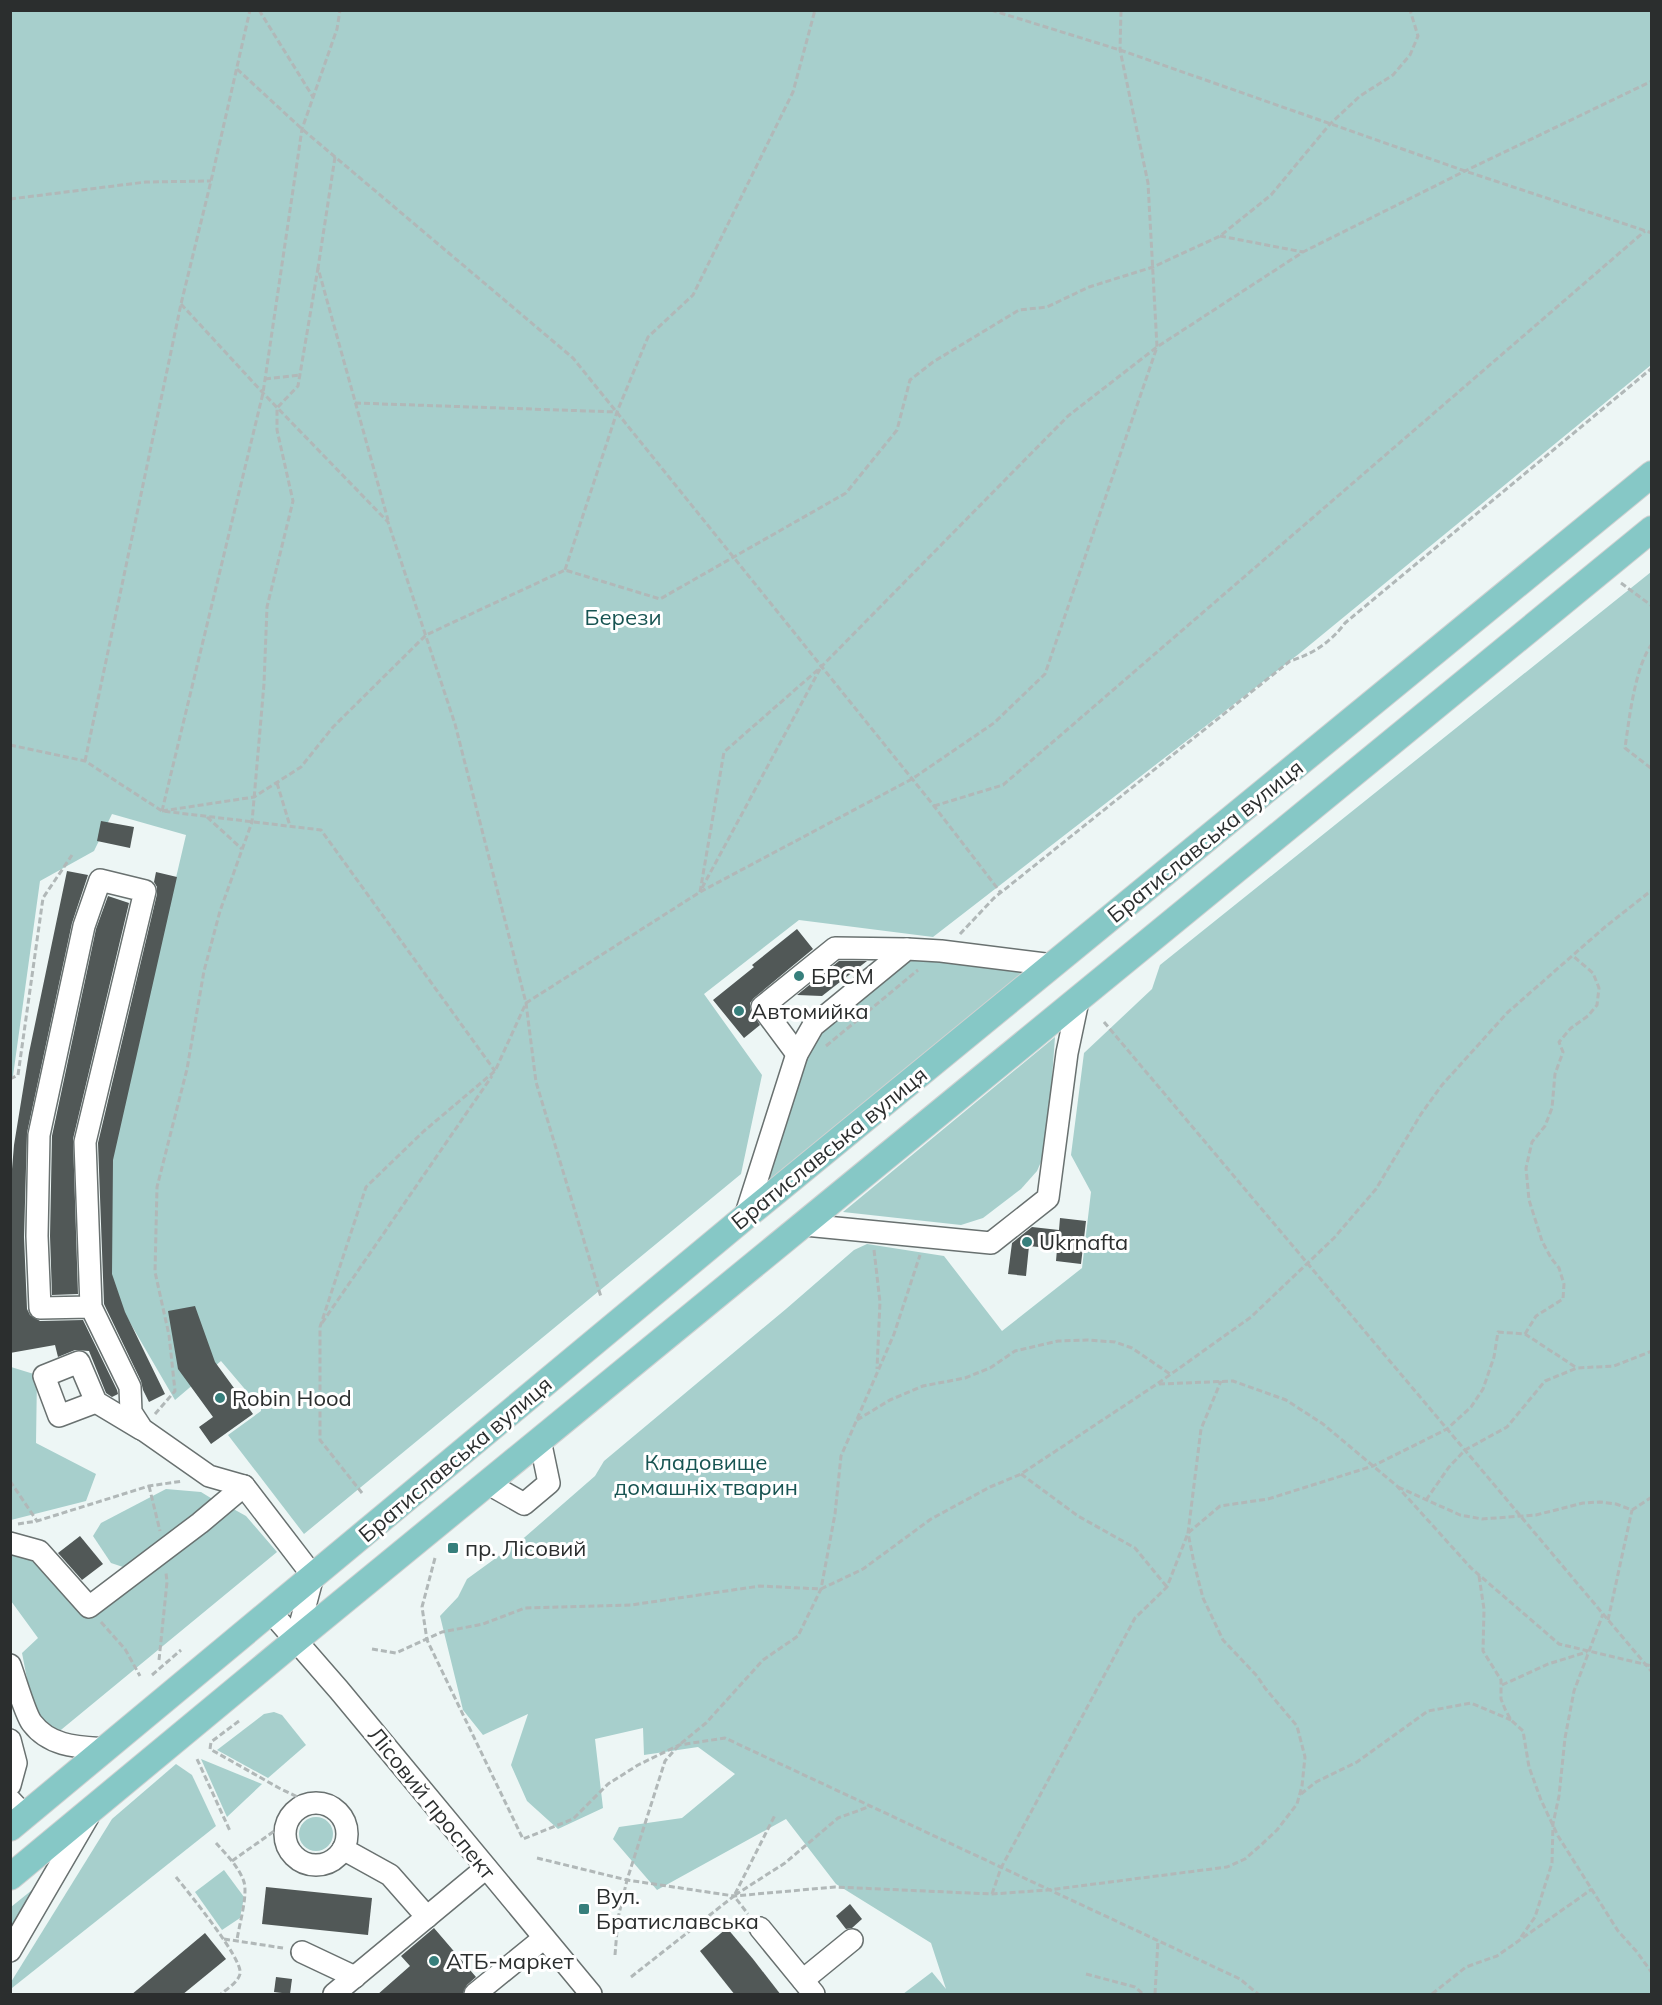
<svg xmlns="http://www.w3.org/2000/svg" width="1662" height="2005" font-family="Mulish,sans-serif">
<rect width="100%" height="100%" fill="#edf6f5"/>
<g fill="#a7cfcc">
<path d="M11 11H1651V365L1300 653 933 937 799 920 704 994 762 1075 741 1174 304 1534 228 1435 261 1411V1408L221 1361 175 1400 111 1290 109 1164 186 835 112 814 94 851 40 881 13 1076 11 1078Z"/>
<path d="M1651 572V1994H903L932 1972 946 1989 931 1943 836 1884 786 1819 657 1890 613 1839 619 1827 682 1818 735 1774 698 1747 644 1755 643 1728 595 1739 603 1808 558 1829 527 1801 511 1765 528 1714 483 1735 463 1710 440 1616 458 1597 467 1579 525 1537 595 1476 604 1461 786 1309 854 1250 867 1244 944 1256 1002 1331 1082 1268 1091 1192 1071 1155 1084 1053 1152 989 1160 965Z"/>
<path d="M923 960 1026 972 763 1188 812 1041 822 1025 905 962Z"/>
<path d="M1055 1037 1047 1148 1037 1171 1021 1189 983 1218 961 1225 843 1212Z"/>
<path d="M11 1367 37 1375 36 1443 96 1474 86 1501 11 1520Z"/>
<path d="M166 1489 201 1492 214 1500 138 1559 123 1567 111 1563 93 1536 101 1523Z"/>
<path d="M228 1506 246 1516 277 1552 56 1734 34 1715 22 1653 38 1638 11 1601V1548L28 1554 81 1615 156 1561Z"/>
<path d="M274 1712 282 1715 306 1745 268 1778 217 1750 264 1714Z"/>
<path d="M201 1759 262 1784 227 1817Z"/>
<path d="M176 1764 192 1775 216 1826 12 1988 11 1982 112 1819Z"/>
<circle cx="316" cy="1834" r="17"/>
<path d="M224 1870 244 1897 240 1918 222 1930 195 1892Z"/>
<path d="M37 1886 11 1928V1907Z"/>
</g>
<g fill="#515857">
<path d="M101 821 134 827 130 848 97 841Z"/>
<path d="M67 871 88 875 72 923 27 1133 24 1237 27 1309 30 1315 40 1321 83 1320 117 1390 118 1394 112 1397 106 1393 89 1351 75 1350 58 1357 55 1345 10 1353V1193L14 1145 29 1053Z"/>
<path d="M156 872 177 877 113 1160 112 1274 125 1312 165 1394 149 1402 143 1390 141 1381 104 1304 98 1143 157 894V887L154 882Z"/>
<path d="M108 896 129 903 73 1139 78 1294 52 1295 50 1236 52 1136 96 929Z"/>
<path d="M797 929 813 949 754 998 750 1003V1009L760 1025 744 1038 713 1000 754 967 752 965Z"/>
<path d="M839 961H867L822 996 797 995Z"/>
<path d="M1060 1218 1086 1221 1081 1264 1056 1261 1057 1249 1029 1246 1026 1276 1008 1274 1012 1243 1032 1227 1059 1230Z"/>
<path d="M195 1306 215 1362 253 1414 211 1444 199 1427 213 1417 178 1369 168 1311Z"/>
<path d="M80 1536 103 1564 82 1580 58 1553Z"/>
<path d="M266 1887 372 1898 368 1935 262 1924Z"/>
<path d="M850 1904 862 1919 852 1928 846 1929 836 1916Z"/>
<path d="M434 1928 476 1977 467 1985 462 1995H377L410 1966 401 1956Z"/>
<path d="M727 1928 753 1959 781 1995H735L700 1951Z"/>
<path d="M205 1933 226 1959 182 1995H131Z"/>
<path d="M276 1977 292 1979 290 1994 274 1992Z"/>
</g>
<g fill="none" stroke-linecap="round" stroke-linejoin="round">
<defs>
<g id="minor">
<path d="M797 1054 762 1007 835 948 907 949"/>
<path d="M745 1217 797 1054 813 1026 907 949 941 951 1053 965"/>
<path d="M805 1225 991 1243 1048 1198 1067 1053 1078 1001"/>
<path d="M91 1307 40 1308 37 1236 39 1135 84 926 100 880 145 891 85 1142 91 1307 130 1387 131 1412 142 1429 209 1476 244 1486 313 1576 296 1640"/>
<path d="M96 1402 59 1416 44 1376 79 1362 96 1402 141 1429"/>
<path d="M487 1483 524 1504 549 1483 540 1440"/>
<path d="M10 1543 39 1551 89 1607 200 1523 244 1486"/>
<path d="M271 1612 339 1690 591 1994"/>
<path d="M10 1665C15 1678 25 1714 32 1723 50 1747 79 1747 106 1749"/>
<path d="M10 1740 16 1763 10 1785"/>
<path d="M10 1800 25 1816"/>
<circle cx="316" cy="1834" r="31"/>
<path d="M343 1849 390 1875 427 1917"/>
<path d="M760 1928 814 1994"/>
<path d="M10 1951 88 1817"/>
<path d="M302 1952 355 1977"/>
<path d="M803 1980 852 1940"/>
<path d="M334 1994 486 1868"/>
<path d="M475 1994 544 1938"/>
</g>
<g id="major">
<path d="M10 1828 745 1217 1652 474"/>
<path d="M10 1877 296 1640 1652 529"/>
</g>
</defs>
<use href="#minor" stroke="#697170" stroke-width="24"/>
<use href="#major" stroke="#d0d1d1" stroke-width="28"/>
<g stroke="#b1b8b8" stroke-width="3" stroke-dasharray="6 3" stroke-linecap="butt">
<path d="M259 10 313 97"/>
<path d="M991 10 1120 50 1465 171 1652 233"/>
<path d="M237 69 302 129 573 358 934 806 1001 893"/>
<path d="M335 157 318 268 388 520"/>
<path d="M10 199 146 182 211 181"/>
<path d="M1220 236 1303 252"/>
<path d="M181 304 263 393 388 522 455 724 526 1003 536 1082 601 1297"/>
<path d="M265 379 301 375"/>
<path d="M355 403 617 412"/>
<path d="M565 570 617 412 648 337 693 295 793 92 815 10"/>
<path d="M1621 583 1652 606"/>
<path d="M1652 644C1635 666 1629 720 1625 748L1652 769"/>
<path d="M10 745 85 761 162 811 321 830 495 1071"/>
<path d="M85 761 181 304 211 181 250 10"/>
<path d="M277 783 290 826"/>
<path d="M934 806 1003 785 1645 231"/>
<path d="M162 811 254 797 301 767 333 727 426 635 565 570 660 599 846 493 897 430 910 380 933 362 1019 310 1047 307 1089 287 1153 267 1220 236 1271 195 1330 124 1360 96 1393 75 1410 55 1418 36 1410 10"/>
<path d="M162 811 263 393 302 129 337 29 340 10"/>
<path d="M207 817 242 849"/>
<path d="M702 888 820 669"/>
<path d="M700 892 724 752 821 667 1068 416 1157 347 1303 252 1465 171 1652 81"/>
<path d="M960 934 994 898 1290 661C1313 654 1331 642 1345 623L1652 368"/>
<path d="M1104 1022 1652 1672"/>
<path d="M826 1046 918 970"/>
<path d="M10 1079 18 1075 43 898 72 855"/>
<path d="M874 1250 880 1302 877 1369"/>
<path d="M322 1323 492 1076"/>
<path d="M1525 1334 1536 1316 1563 1299 1564 1284 1559 1268 1551 1258 1542 1241 1529 1200 1526 1168 1532 1142 1545 1126 1552 1108 1555 1074 1563 1052 1559 1042 1571 1028 1588 1016 1597 1005 1599 988 1593 973 1573 956"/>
<path d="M1159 1384 1233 1381 1286 1400 1323 1424 1397 1486 1471 1568 1559 1644 1652 1666"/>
<path d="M155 1414 175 1391 169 1335 155 1272 157 1187 187 1069 204 971 220 911 252 822 264 684 267 607 293 501 277 430V408L298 386 318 268"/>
<path d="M857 1420 890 1400 923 1386 965 1378 990 1368 1015 1351 1058 1341 1087 1340 1115 1342 1132 1348 1170 1374"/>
<path d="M1021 1474 1078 1516 1135 1548 1167 1587"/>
<path d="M10 1481 37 1521"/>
<path d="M149 1486 160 1531"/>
<path d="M1398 1487 1460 1515 1482 1519 1536 1515 1583 1503 1600 1502 1616 1504 1632 1510 1652 1497"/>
<path d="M362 1493 320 1440V1327L366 1187 424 1131 495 1071 526 1003 700 892 912 779 994 723 1045 674 1157 347 1148 183 1120 50 1121 10"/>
<path d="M1426 1500 1449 1467 1465 1450 1507 1427 1545 1381 1577 1368 1614 1366 1652 1351"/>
<path d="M18 1524 37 1521 149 1486 183 1481"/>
<path d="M435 1558 422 1607 427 1640 523 1839 573 1819 608 1784 638 1765 679 1745 725 1738 1240 1979 1258 1994"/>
<path d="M1479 1576 1484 1609 1483 1651 1501 1680V1699L1505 1709 1511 1720 1523 1731 1529 1767 1541 1800 1558 1836 1618 1931 1637 1952 1652 1973"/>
<path d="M1608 1620 1632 1510"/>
<path d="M101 1622 125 1649 140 1676"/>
<path d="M372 1649 396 1653 442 1632 483 1624 525 1608 631 1605 760 1586 821 1589 863 1569 931 1519 990 1487 1021 1474 1157 1384 1251 1317 1334 1238 1376 1189 1421 1114 1442 1085 1507 1013 1605 927 1652 890"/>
<path d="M159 1660 167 1582 166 1573"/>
<path d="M152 1675 181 1650"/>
<path d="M1502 1685 1548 1664 1587 1652"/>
<path d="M239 1721 211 1742 210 1749 279 1788 310 1803"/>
<path d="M197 1759 230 1831"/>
<path d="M1301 1794 1316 1782 1357 1762 1428 1711 1471 1703 1511 1720"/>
<path d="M216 1843C226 1854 239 1867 244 1882 248 1896 239 1925 237 1940"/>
<path d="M537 1858 627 1880 734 1896 835 1887 992 1894 1048 1890 1227 1867 1245 1859 1261 1845 1277 1830 1297 1804 1302 1786 1305 1757 1297 1726 1265 1688 1257 1676 1223 1640 1203 1598 1194 1563 1188 1533 1201 1429 1221 1381"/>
<path d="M232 1861 287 1822"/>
<path d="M176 1877C188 1892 244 1960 240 1974 238 1982 227 1989 221 1994"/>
<path d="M735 1894 775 1815"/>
<path d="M992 1894 1001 1868 1135 1618 1167 1587 1188 1533 1220 1506 1268 1499 1373 1466 1447 1429 1471 1407 1483 1389 1494 1357 1498 1332 1525 1334 1577 1368"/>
<path d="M735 1895 785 1863 838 1818 871 1806"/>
<path d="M1521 1937 1535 1917 1552 1863 1553 1824 1559 1796 1565 1738 1574 1691 1603 1614"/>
<path d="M224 1939 283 1948"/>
<path d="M615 1955 618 1918 627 1880 665 1761 679 1745 706 1723 763 1660 798 1636 821 1589 835 1514 841 1456 894 1334 920 1255"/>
<path d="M1086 1974 1135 1987 1143 1994"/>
<path d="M631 1977 734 1896 748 1914"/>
<path d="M1155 1994 1158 1940"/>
<path d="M1432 1994 1466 1967 1497 1956 1592 1889"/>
</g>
<use href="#minor" stroke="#fff" stroke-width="21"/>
<use href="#major" stroke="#86c8c6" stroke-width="26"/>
</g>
<g fill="#377f7c" stroke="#fff" stroke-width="2">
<circle cx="799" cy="976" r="6"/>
<circle cx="739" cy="1011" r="6"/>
<circle cx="1027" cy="1242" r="6"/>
<circle cx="220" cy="1398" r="6"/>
<rect x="447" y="1542" width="12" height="12" rx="3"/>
<rect x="578" y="1903" width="12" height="12" rx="3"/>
<circle cx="434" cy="1961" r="6"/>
</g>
<g text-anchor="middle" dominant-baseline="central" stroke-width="6" stroke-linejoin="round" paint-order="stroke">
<g font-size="22" fill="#175452" stroke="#fff">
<text x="623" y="617">Берези</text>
<text x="706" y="1462">Кладовище<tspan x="706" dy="25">домашніх тварин</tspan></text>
</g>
<g font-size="22" fill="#2b2e2e" stroke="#fff">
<text transform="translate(1205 841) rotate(-39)">Братиславська вулиця</text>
<text transform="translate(829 1148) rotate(-39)">Братиславська вулиця</text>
<text transform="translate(455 1459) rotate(-40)">Братиславська вулиця</text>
<text transform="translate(432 1803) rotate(51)">Лісовий проспект</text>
</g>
<g font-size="22" fill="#2b2e2e" stroke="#fff" text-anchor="start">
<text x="811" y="976">БРСМ</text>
<text x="751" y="1011">Автомийка</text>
<text x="1039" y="1242">Ukrnafta</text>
<text x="232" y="1398">Robin Hood</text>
<text x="465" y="1548">пр. Лісовий</text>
<text x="596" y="1896">Вул.<tspan x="596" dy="25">Братиславська</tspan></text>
<text x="446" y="1961">АТБ-маркет</text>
</g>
</g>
<rect width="1662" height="2005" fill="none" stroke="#2b2e2e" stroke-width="24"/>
</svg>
